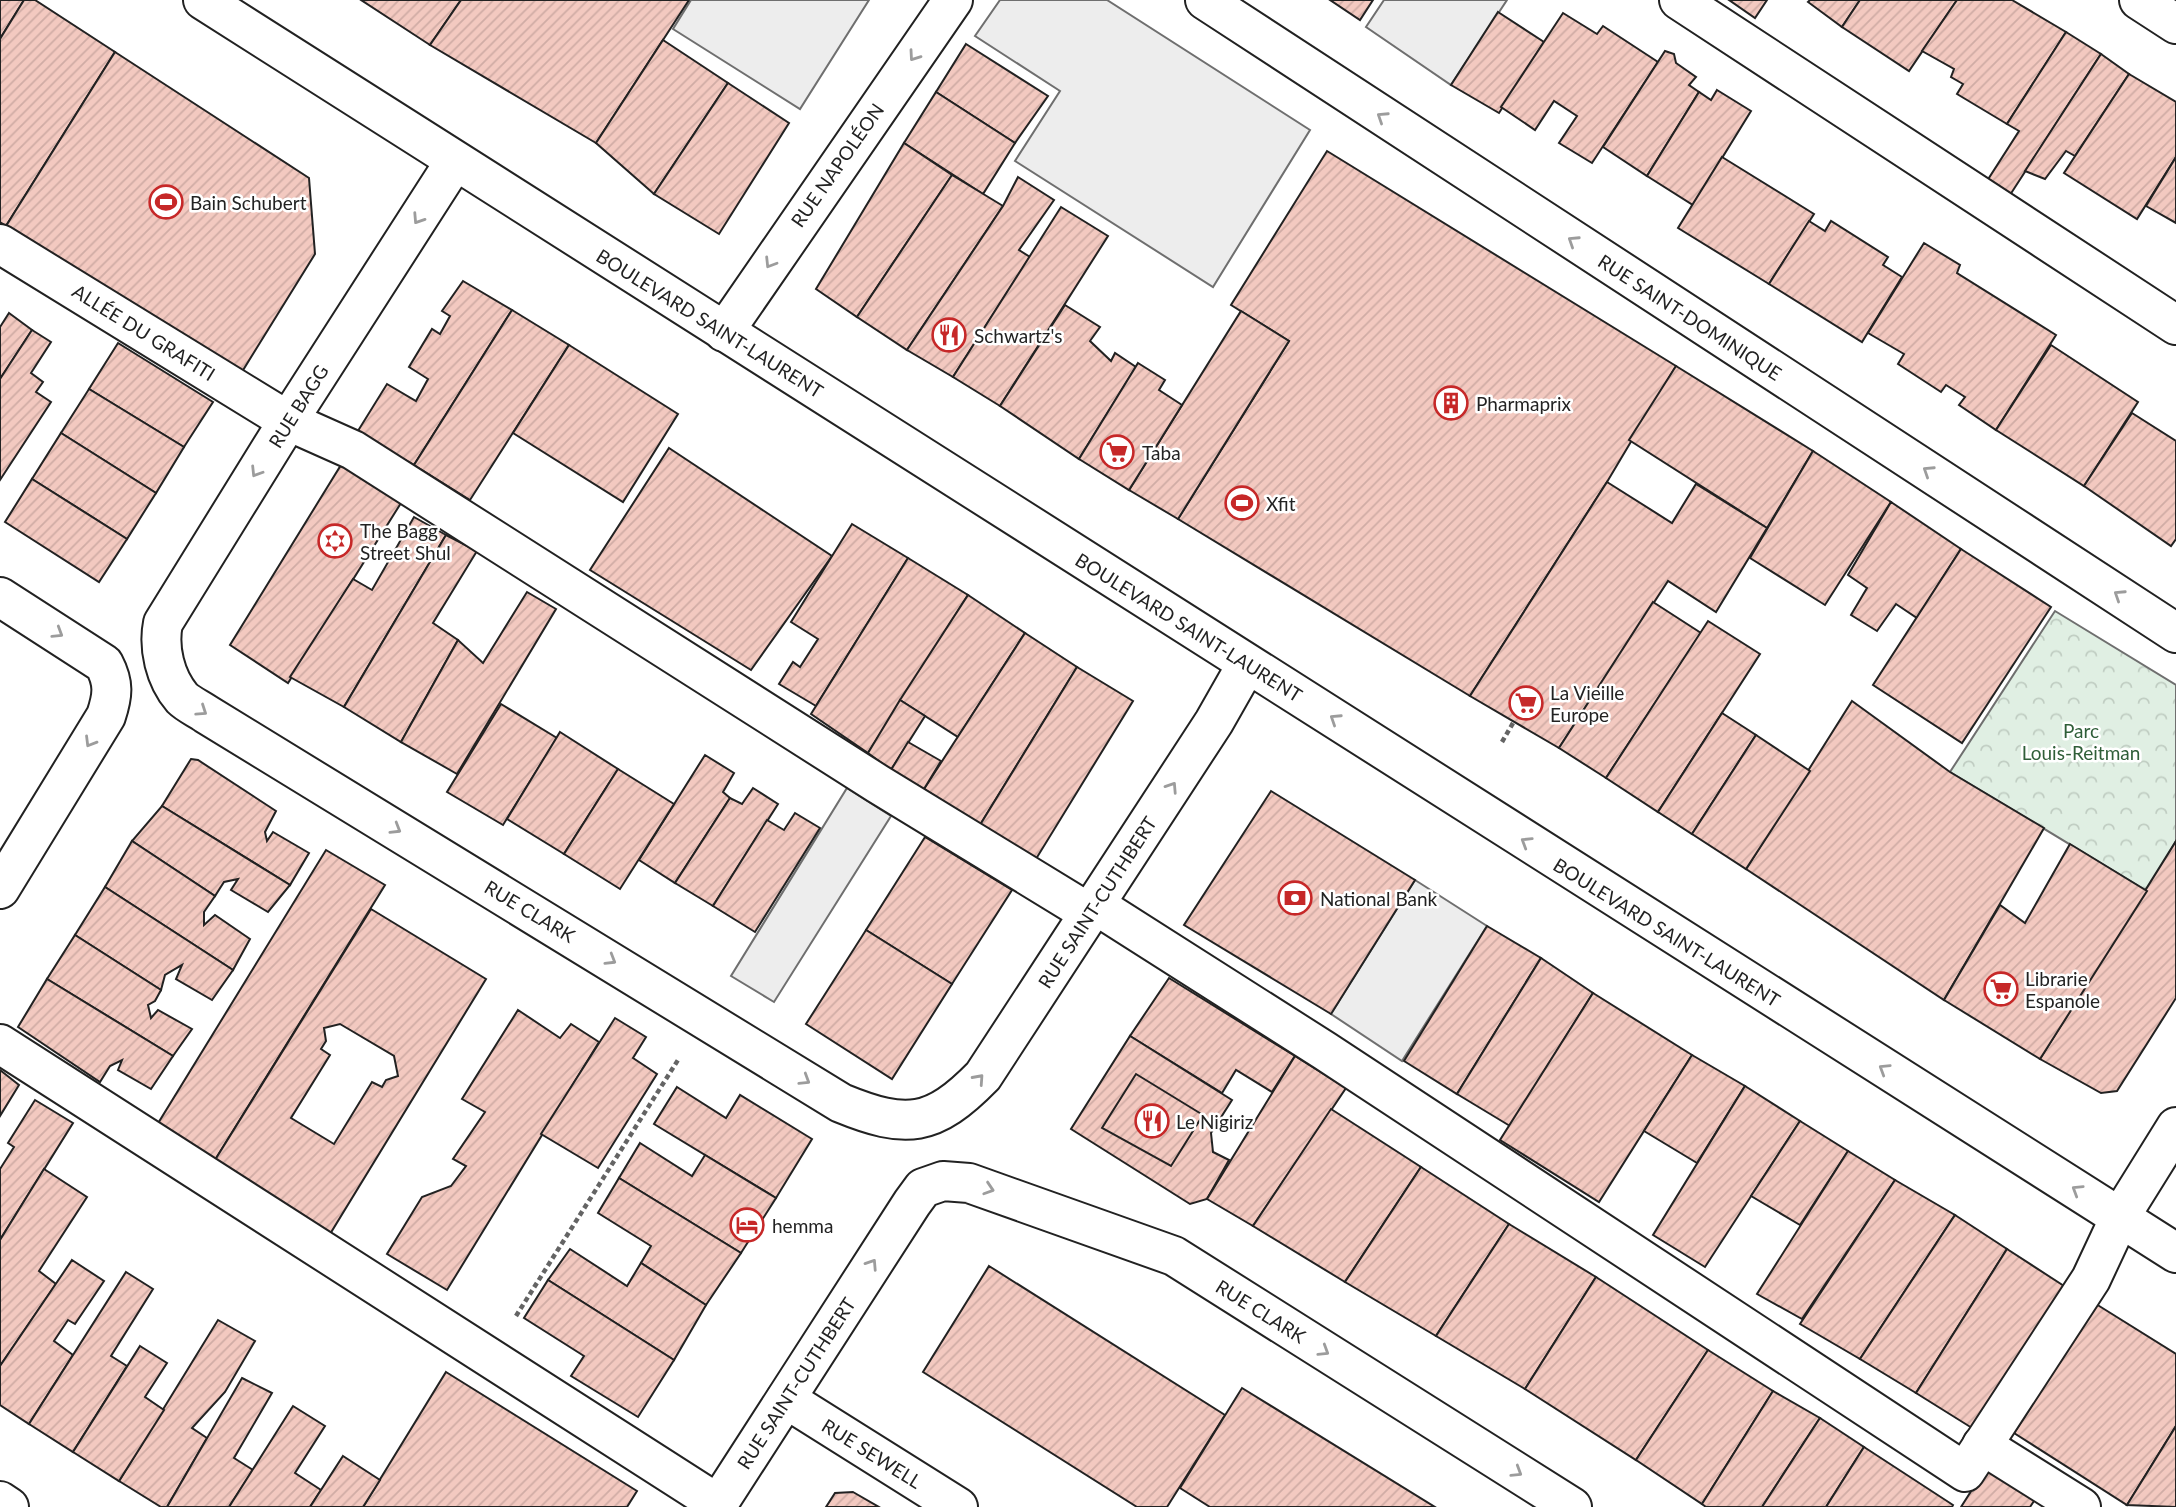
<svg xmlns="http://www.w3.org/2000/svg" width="2176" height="1507" font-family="Lato,sans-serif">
<defs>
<pattern id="forest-crowns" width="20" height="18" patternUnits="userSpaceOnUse" patternTransform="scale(1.75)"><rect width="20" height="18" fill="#e0efe3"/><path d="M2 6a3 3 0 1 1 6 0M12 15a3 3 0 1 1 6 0" fill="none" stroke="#c0cdc2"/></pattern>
<pattern id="building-hatch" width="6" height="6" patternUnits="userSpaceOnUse" patternTransform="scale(1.75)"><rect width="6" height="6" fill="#f3c9c0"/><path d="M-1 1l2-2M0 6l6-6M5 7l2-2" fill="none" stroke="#d0aca5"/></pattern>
</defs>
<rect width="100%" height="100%" fill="#fff"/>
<path fill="url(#forest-crowns)" stroke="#6f6f6f" stroke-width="2" d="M2055 611 2176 685V841L2147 891 1950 772Z"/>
<g fill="#ededed" stroke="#6f6f6f" stroke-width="2">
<path d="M691 0H869L800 109 673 29Z"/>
<path d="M1000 0H1107L1310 130 1213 287 1015 161 1060 91 975 36Z"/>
<path d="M1384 0H1507L1451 85 1366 27Z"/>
<path d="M847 788 891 816 774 1002 731 976Z"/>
<path d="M1415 880 1487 926 1402 1061 1331 1014Z"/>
</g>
<g fill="url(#building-hatch)" stroke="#222" stroke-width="2" fill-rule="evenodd">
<path d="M0 0H24L0 39Z"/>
<path d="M24 0H35L115 52 6 226 0 222V39Z"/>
<path d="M361 0H461L430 45Z"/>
<path d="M461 0H689L596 143 430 45Z"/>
<path d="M1330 0H1373L1360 20Z"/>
<path d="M1729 0H1767L1755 18Z"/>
<path d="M1810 0H1860L1842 27 1808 2Z"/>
<path d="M1860 0H1957L1909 71 1842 27Z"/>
<path d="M1957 0H2012L2066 32 2007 124 1957 94 1963 84 1951 77 1954 69 1922 51Z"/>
<path d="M1498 12 1544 42 1499 113 1451 85Z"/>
<path d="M1563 13 1597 34 1603 26 1658 62 1592 163 1559 143 1577 116 1554 101 1535 130 1501 107Z"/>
<path d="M2066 32 2101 54 2010 195 1987 181 2019 131 2007 124Z"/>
<path d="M663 40 728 83 654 194 596 143Z"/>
<path d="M966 44 1048 96 1015 143 936 92Z"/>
<path d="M1665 51 1674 54 1676 63 1696 77 1689 85 1699 92 1647 176 1603 147Z"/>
<path d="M115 52 309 178 315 254 240 375 6 226Z"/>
<path d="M2101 54 2129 74 2075 156 2066 151 2045 179 2025 171Z"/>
<path d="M2129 74 2176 102V157L2137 219 2064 173Z"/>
<path d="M728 83 789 123 719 234 654 194Z"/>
<path d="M1717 90 1751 111 1693 205 1647 176 1699 92 1711 100Z"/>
<path d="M936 92 1015 143 983 194 904 143Z"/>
<path d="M904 143 952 175 857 317 816 289Z"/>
<path d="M1327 151 1676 366 1607 482 1470 696 1178 519 1289 341 1231 305Z"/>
<path d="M1722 157 1814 214 1769 284 1678 228Z"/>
<path d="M2176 157V223L2146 206Z"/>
<path d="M952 175 1003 206 907 350 857 317Z"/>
<path d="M1018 177 1054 200 1019 250 1030 257 953 377 907 350 1003 206Z"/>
<path d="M1061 207 1108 236 1000 406 953 377Z"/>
<path d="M1809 221 1825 231 1831 221 1888 257 1883 265 1902 277 1862 342 1769 284Z"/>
<path d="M1924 243 1960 265 1957 273 2056 335 1996 430 1959 405 1965 397 1946 385 1941 392 1898 364 1904 354 1868 333Z"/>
<path d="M463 281 512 310 414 465 356 434 387 384 416 401 428 379 409 367 432 329 440 334 450 316 442 311Z"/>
<path d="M1065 305 1100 327 1090 341 1111 361 1115 353 1136 367 1079 459 1000 406Z"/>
<path d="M512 310 569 345 470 500 414 465Z"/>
<path d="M1241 311 1289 341 1178 519 1129 490Z"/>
<path d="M9 313 32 330 0 379V327Z"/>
<path d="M32 330 51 342 31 373 43 382 36 392 51 402 0 480V379Z"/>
<path d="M118 343 213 402 184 447 89 389Z"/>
<path d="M569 345 678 414 623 502 513 433Z"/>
<path d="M2051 345 2138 402 2084 486 1996 430Z"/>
<path d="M1138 363 1165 380 1159 390 1182 405 1129 490 1079 459Z"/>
<path d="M1676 366 1813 451 1767 528 1629 440Z"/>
<path d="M89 389 184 447 156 493 61 433Z"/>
<path d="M2132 413 2176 441V539L2171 546 2084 486Z"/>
<path d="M61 433 156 493 127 539 32 479Z"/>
<path d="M669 448 832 556 751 670 590 570Z"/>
<path d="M1813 451 1891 502 1825 605 1750 558Z"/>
<path d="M341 465 401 503 288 683 230 645Z"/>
<path d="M32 479 127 539 99 582 5 522Z"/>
<path d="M1607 482 1672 523 1696 484 1767 528 1716 612 1668 581 1559 748 1470 696Z"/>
<path d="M1891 502 1961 549 1917 618 1896 604 1877 631 1851 615 1867 588 1848 575Z"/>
<path d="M414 517 446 535 344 707 290 677 353 579 372 590Z"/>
<path d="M852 524 908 558 816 706 779 684 793 662 800 667 818 639 791 622Z"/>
<path d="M446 535 477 551 433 623 458 640 401 742 344 707Z"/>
<path d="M1961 549 2051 607 1962 743 1873 685Z"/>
<path d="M908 558 968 595 868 753 811 714Z"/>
<path d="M527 592 556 609 457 774 401 742 458 640 483 663Z"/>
<path d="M968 595 1025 633 958 737 900 700Z"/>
<path d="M1653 602 1701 633 1606 778 1559 748Z"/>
<path d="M1708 621 1760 654 1658 812 1606 778Z"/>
<path d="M1025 633 1077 667 980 825 924 789Z"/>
<path d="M1077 667 1133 701 1036 859 980 825Z"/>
<path d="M900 700 925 716 891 770 868 753Z"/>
<path d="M1852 701 1950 772 2044 828 1944 1000 1746 869Z"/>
<path d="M501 704 557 738 503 825 447 792Z"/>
<path d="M1722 713 1756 735 1692 834 1658 812Z"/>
<path d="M560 732 618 769 564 854 507 819Z"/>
<path d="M1756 735 1810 771 1746 869 1692 834Z"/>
<path d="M908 742 941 761 924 789 891 770Z"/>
<path d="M705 755 734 773 723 792 730 798 675 883 639 860Z"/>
<path d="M191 759 198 760 276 811 265 832 267 841 273 832 309 853 290 885 162 806Z"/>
<path d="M618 769 674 804 620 889 564 854Z"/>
<path d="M753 788 778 804 713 906 675 883 730 798 742 804Z"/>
<path d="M1271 791 1415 880 1331 1014 1184 925Z"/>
<path d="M162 806 290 885 268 912 231 890 238 879 224 882 215 896 132 841Z"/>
<path d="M795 813 820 828 755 932 713 906 767 820 784 830Z"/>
<path d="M925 837 1012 890 952 984 866 930Z"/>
<path d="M132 841 215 896 204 912V925L215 915 250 939 233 970 105 887Z"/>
<path d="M2176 841V998L2117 1091 2101 1093 2040 1059Z"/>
<path d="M2070 844 2147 891 2040 1059 1944 1000 2000 905 2025 923Z"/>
<path d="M326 850 385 885 215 1160 157 1125Z"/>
<path d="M105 887 233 970 212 1000 176 979 182 965 165 975 161 990 75 935Z"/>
<path d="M371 909 486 979 330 1234 215 1160ZM340 1024 394 1056 398 1076 386 1080 382 1087 372 1082 334 1144 291 1118 330 1055 321 1049 326 1041 324 1028Z"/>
<path d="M1487 926 1541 958 1457 1094 1404 1061Z"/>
<path d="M866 930 952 984 892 1079 806 1024Z"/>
<path d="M75 935 161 990 155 1001 148 1005 151 1018 158 1010 192 1029 173 1056 47 979Z"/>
<path d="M1541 958 1593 993 1510 1126 1457 1094Z"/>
<path d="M1169 978 1295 1056 1272 1092 1236 1070 1222 1093 1130 1036Z"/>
<path d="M47 979 173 1056 151 1089 118 1070 122 1060 110 1066 100 1082 18 1027Z"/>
<path d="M1593 993 1692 1055 1599 1202 1500 1140Z"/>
<path d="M518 1010 560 1038 571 1024 599 1042 447 1290 387 1254 422 1197 451 1186 466 1166 453 1159 485 1112 462 1099Z"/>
<path d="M615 1018 646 1037 633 1058 657 1074 598 1168 541 1134Z"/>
<path d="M1130 1036 1232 1100 1211 1133 1213 1152 1229 1160 1207 1199 1190 1204 1071 1129Z"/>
<path d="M1692 1055 1745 1086 1697 1163 1644 1131Z"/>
<path d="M1295 1056 1346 1088 1253 1226 1207 1199Z"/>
<path d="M0 1070 19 1085 0 1116Z"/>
<path d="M1136 1074 1203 1115 1171 1166 1102 1128Z"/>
<path d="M1745 1086 1800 1121 1705 1267 1653 1235Z"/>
<path d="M677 1087 726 1118 740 1095 812 1139 776 1198 654 1124Z"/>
<path d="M35 1100 73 1123 0 1240V1169L14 1147 8 1143Z"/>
<path d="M1331 1109 1421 1167 1345 1282 1253 1226Z"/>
<path d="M1800 1121 1848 1151 1800 1225 1751 1196Z"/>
<path d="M640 1143 692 1176 705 1155 776 1198 741 1253 619 1178Z"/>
<path d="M1848 1151 1895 1180 1802 1319 1757 1294Z"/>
<path d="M1421 1167 1509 1224 1436 1336 1345 1282Z"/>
<path d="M44 1169 87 1197 39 1271 56 1284 0 1366V1240Z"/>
<path d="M619 1178 741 1253 706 1305 641 1263 651 1246 598 1213Z"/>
<path d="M1895 1180 1955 1215 1860 1359 1800 1324Z"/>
<path d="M1955 1215 2007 1249 1916 1393 1860 1359Z"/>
<path d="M1509 1224 1596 1277 1525 1389 1436 1336Z"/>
<path d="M570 1249 627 1286 641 1263 706 1305 674 1360 548 1280Z"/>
<path d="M2007 1249 2064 1286 1972 1428 1916 1393Z"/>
<path d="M72 1260 104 1281 75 1324 68 1320 54 1341 73 1355 29 1424 0 1405V1366Z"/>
<path d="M989 1266 1225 1415 1167 1507H1137L923 1372Z"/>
<path d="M126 1272 153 1289 111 1356 127 1366 73 1452 29 1424Z"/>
<path d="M1596 1277 1708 1350 1636 1460 1525 1389Z"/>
<path d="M548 1280 674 1360 638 1417 571 1376 584 1356 524 1318Z"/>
<path d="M2096 1304 2176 1354V1426L2127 1505 2014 1433Z"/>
<path d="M218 1320 255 1341 225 1392 192 1428 207 1438 167 1507H161L119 1481Z"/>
<path d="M140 1346 167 1363 145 1397 164 1410 119 1481 73 1452Z"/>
<path d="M1708 1350 1773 1391 1702 1504 1636 1460Z"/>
<path d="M446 1372 637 1491 627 1507H363Z"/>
<path d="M242 1378 272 1393 234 1458 253 1470 229 1507H167Z"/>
<path d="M1242 1388 1435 1507H1210L1180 1488Z"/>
<path d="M1773 1391 1820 1418 1762 1507H1706L1702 1504Z"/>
<path d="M293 1406 325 1426 295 1473 321 1490 310 1507H229Z"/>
<path d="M1820 1418 1864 1447 1826 1507H1762Z"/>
<path d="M2176 1426V1507L2127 1505Z"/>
<path d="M1864 1447 1953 1505 1952 1507H1826Z"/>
<path d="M343 1456 380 1480 363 1507H310Z"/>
<path d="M1991 1460 2040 1492 2030 1507H1961Z"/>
<path d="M853 1492 879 1507H826L835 1493Z"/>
</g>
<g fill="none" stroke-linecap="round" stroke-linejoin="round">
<defs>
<g id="minor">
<path d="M1205 0 2176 633"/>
<path d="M1679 0 2176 325"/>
<path d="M2139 0 2176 24"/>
<path d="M455 161 288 421 163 623C158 648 165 678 182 698 188 704 199 709 206 714L841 1103C907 1130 933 1127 983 1076L1214 722 1247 664"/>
<path d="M0 244 288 421 353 450 878 784 1089 913"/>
<path d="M724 332 953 0"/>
<path d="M0 597 104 664C114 683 113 695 106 716L0 889"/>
<path d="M1094 904 1325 1051 1965 1472 2091 1279 2120 1217 2176 1127"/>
<path d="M0 1044 718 1504"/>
<path d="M786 1399 958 1507"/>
<path d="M1982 1445 2081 1507"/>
<path d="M716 1507 912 1203 923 1188 943 1181 969 1183 1174 1256 1572 1507"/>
</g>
<g id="major">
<path d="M203 0 2176 1253"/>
<path d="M0 1501 9 1507"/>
</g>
</defs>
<use href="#minor" stroke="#222" stroke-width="42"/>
<use href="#major" stroke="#222" stroke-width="42"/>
<g stroke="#646464" stroke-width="4.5" stroke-dasharray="5 3.5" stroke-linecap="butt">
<path d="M1502 742 1513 723"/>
<path d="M516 1316 678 1060"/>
</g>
<use href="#minor" stroke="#fff" stroke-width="38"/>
<use href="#major" stroke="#fff" stroke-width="38"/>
</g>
<defs><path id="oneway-chevron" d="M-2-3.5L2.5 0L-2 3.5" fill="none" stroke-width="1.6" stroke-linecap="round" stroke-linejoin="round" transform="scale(1.75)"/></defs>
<g stroke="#9c9c9c">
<use href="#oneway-chevron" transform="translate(914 56) rotate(125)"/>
<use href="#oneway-chevron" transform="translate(1382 117) rotate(-147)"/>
<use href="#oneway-chevron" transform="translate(418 219) rotate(123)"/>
<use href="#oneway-chevron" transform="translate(1573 241) rotate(-147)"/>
<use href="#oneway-chevron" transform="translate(770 263) rotate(122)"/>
<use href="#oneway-chevron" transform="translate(1928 471) rotate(-147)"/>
<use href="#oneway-chevron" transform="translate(256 472) rotate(122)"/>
<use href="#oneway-chevron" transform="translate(2119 595) rotate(-147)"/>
<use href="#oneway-chevron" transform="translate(58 633) rotate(32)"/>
<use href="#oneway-chevron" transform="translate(202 711) rotate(34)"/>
<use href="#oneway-chevron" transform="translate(1335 719) rotate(-147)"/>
<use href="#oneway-chevron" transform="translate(90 742) rotate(121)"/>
<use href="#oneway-chevron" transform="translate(1172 787) rotate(-57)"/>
<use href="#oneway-chevron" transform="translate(396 829) rotate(31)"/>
<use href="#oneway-chevron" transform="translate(1526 842) rotate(-148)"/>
<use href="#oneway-chevron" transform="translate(611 960) rotate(31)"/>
<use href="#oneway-chevron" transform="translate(1884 1069) rotate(-148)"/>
<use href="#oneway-chevron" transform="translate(979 1079) rotate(-48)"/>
<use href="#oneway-chevron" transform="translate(805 1080) rotate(32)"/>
<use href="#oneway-chevron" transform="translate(989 1189) rotate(18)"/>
<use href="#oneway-chevron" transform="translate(2077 1190) rotate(-148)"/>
<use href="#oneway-chevron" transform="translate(872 1264) rotate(-57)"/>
<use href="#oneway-chevron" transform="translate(1324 1351) rotate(32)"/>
<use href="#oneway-chevron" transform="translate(1517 1472) rotate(32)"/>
</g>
<defs>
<symbol id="stadium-ring" viewBox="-11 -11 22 22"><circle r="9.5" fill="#fff" stroke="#c62828" stroke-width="1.5"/><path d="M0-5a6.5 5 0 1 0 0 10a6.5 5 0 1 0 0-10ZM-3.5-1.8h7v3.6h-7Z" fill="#c62828"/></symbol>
<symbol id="restaurant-ring" viewBox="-11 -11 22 22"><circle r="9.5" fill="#fff" stroke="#c62828" stroke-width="1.5"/><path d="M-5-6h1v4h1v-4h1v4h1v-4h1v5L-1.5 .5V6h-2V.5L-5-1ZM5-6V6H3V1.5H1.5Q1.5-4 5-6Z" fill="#c62828"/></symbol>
<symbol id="building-ring" viewBox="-11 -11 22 22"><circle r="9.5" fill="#fff" stroke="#c62828" stroke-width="1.5"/><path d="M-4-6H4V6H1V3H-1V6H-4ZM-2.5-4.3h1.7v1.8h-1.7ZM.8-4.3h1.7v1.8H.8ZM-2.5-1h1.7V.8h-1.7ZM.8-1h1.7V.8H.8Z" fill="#c62828"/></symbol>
<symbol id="supermarket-ring" viewBox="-11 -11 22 22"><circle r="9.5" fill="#fff" stroke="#c62828" stroke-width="1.5"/><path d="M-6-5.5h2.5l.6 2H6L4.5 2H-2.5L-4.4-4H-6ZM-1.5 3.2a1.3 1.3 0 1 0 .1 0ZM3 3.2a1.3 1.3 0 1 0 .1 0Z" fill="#c62828"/></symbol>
<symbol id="synagogue-ring" viewBox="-11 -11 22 22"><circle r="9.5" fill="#fff" stroke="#c62828" stroke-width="1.5"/><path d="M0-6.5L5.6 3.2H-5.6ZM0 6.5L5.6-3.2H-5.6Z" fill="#c62828"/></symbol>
<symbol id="bank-ring" viewBox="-11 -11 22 22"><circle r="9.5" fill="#fff" stroke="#c62828" stroke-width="1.5"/><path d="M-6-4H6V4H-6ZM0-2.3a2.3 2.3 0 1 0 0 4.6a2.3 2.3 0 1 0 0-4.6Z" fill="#c62828"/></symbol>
<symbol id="hotel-ring" viewBox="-11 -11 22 22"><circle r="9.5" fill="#fff" stroke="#c62828" stroke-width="1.5"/><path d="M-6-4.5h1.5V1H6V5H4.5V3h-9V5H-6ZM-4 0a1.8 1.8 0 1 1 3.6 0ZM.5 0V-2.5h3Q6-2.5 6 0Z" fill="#c62828"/></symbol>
</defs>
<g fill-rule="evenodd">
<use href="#stadium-ring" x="147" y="183" width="38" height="38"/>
<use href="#restaurant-ring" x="930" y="316" width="38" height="38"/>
<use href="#building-ring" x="1432" y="384" width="38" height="38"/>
<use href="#supermarket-ring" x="1098" y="433" width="38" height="38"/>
<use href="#stadium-ring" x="1223" y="484" width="38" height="38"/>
<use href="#synagogue-ring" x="316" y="522" width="38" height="38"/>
<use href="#supermarket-ring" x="1507" y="684" width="38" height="38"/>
<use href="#bank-ring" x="1276" y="879" width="38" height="38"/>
<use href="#supermarket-ring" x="1982" y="970" width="38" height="38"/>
<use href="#restaurant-ring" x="1133" y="1102" width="38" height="38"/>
<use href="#hotel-ring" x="728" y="1206" width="38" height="38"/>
</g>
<g text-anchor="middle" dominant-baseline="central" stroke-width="5" stroke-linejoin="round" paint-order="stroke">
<g font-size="19" fill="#222" stroke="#fff">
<text transform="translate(837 165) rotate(-55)">RUE NAPOLÉON</text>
<text transform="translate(1690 317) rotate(33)">RUE SAINT-DOMINIQUE</text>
<text transform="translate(710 323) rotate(32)">BOULEVARD SAINT-LAURENT</text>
<text transform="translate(144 332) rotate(32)">ALLÉE DU GRAFITI</text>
<text transform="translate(298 406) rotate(-58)">RUE BAGG</text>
<text transform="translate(1189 627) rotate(32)">BOULEVARD SAINT-LAURENT</text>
<text transform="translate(1097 902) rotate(-57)">RUE SAINT-CUTHBERT</text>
<text transform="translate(530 911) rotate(31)">RUE CLARK</text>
<text transform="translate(1667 932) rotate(32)">BOULEVARD SAINT-LAURENT</text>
<text transform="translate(1261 1311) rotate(32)">RUE CLARK</text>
<text transform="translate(796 1383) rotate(-57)">RUE SAINT-CUTHBERT</text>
<text transform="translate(872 1453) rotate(32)">RUE SEWELL</text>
</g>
<g font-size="19" fill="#222" stroke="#fff" text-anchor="start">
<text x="190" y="202">Bain Schubert</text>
<text x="974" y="335">Schwartz's</text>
<text x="1476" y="403">Pharmaprix</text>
<text x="1142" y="452">Taba</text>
<text x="1266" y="503">Xfit</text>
<text x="360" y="530">The Bagg<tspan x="360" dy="22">Street Shul</tspan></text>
<text x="1550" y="692">La Vieille<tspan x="1550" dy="22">Europe</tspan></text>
<text x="1320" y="898">National Bank</text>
<text x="2025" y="978">Librarie<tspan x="2025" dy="22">Espanole</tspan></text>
<text x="1176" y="1121">Le Nigiriz</text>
<text x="772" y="1225">hemma</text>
</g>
<g font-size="19" fill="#2f5e38" stroke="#fff">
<text x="2081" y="730">Parc<tspan x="2081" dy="22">Louis-Reitman</tspan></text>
</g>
</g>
</svg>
